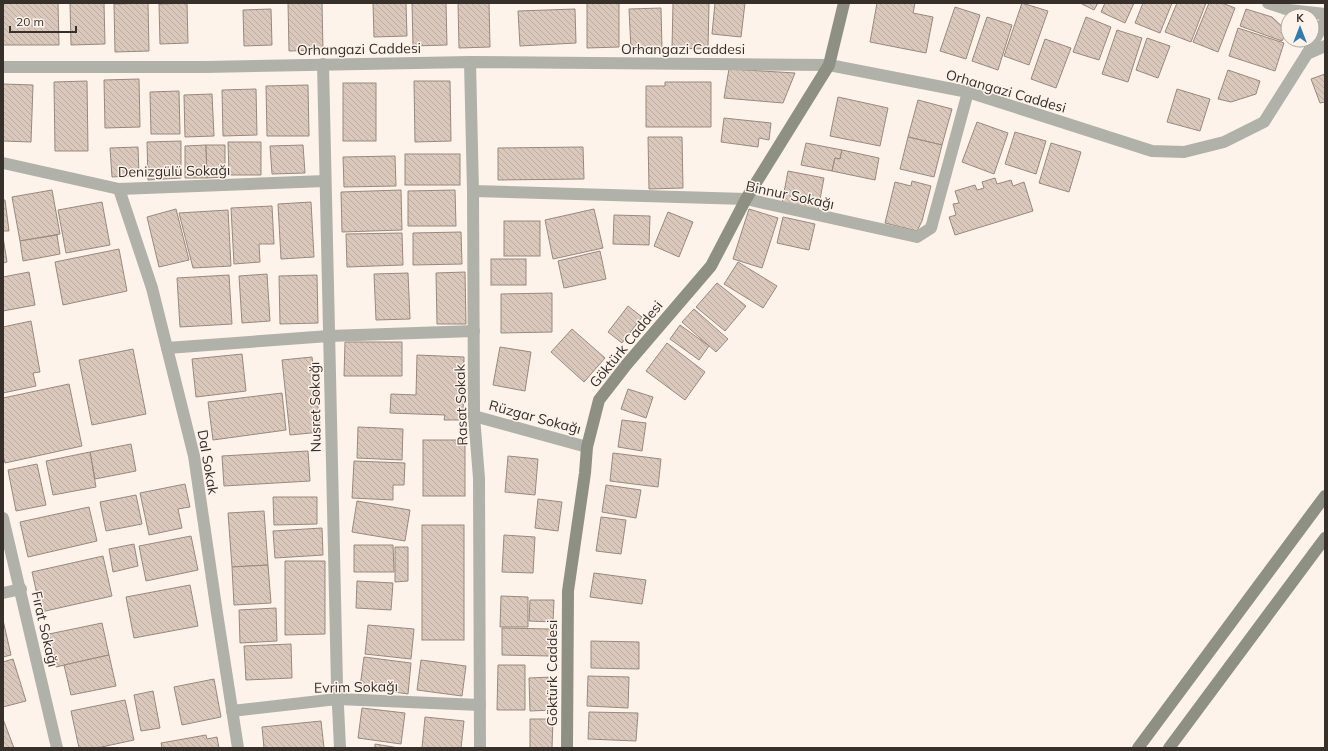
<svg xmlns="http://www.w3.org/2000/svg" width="1328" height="751" font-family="Mulish,sans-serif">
<defs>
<pattern id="building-back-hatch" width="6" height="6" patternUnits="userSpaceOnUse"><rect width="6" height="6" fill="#d9c8bb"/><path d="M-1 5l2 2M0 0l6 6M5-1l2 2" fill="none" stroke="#bbaca1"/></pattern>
</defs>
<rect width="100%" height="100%" fill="#fef3eb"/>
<g fill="url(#building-back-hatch)" stroke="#99897d">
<path d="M3 3H58L59 45H3Z"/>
<path d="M70 3H104L105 44 71 45Z"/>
<path d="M148 3 149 51 115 52 114 4Z"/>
<path d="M187 3 188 43 160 44 159 4Z"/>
<path d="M288 3H322L323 50 289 51Z"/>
<path d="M373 3H406L407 36 374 37Z"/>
<path d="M412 3H446L447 45 413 46Z"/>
<path d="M458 3H489L490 47 459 48Z"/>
<path d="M587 3H619V47L587 48Z"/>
<path d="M673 3H709L708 49 672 48Z"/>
<path d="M715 3H745L741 37 712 34Z"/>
<path d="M877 3H915L913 13 933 17 926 53 870 42Z"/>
<path d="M1022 3 1048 11 1029 65 1004 56Z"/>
<path d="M1080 3H1098L1094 10Z"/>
<path d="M1105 3H1134L1125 23 1101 12Z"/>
<path d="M1143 3H1172L1160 33 1135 23Z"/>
<path d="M1177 3H1206L1191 42 1165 32Z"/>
<path d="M1209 3H1222L1235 8 1218 52 1193 42Z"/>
<path d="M955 7 980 15 966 59 940 51Z"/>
<path d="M661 8 662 49 631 50 629 9Z"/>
<path d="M271 9 272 45 244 46 243 10Z"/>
<path d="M575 9 576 43 520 46 518 11Z"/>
<path d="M1246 9 1272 17 1287 31 1282 41 1240 26Z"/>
<path d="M987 17 1012 25 998 70 972 61Z"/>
<path d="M1086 17 1111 27 1099 60 1073 52Z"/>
<path d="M1238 28 1284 43 1275 71 1229 56Z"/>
<path d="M1117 30 1142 38 1128 82 1102 74Z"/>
<path d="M1147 38 1170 46 1158 78 1136 70Z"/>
<path d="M1045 39 1071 48 1056 88 1031 79Z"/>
<path d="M729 69 795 73 783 103 724 98Z"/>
<path d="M1228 70 1260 81 1256 94 1231 102 1218 99Z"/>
<path d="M1325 74V102L1320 103 1311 79Z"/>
<path d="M139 79 140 127 105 128 104 80Z"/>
<path d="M87 81 88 151H55L54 82Z"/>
<path d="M414 81H450L451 141 415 142Z"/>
<path d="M665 82H711V127H646V86H665Z"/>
<rect x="343" y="83" width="33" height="58"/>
<path d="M3 84 33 85 31 142 3 141Z"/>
<path d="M308 85 309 136H267L266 86Z"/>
<path d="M256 89 257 135 223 136 222 90Z"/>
<path d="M1177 89 1210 99 1200 131 1167 122Z"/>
<path d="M179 91 180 134H151L150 92Z"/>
<path d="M212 94 214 136 185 137 184 95Z"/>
<path d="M838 97 888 108 880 146 830 136Z"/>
<path d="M918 100 952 109 942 145 908 137Z"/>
<path d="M724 118 771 123 769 140 759 138 758 147 721 142Z"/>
<path d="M977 122 1008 133 994 174 962 162Z"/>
<path d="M1015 132 1046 141 1036 174 1005 164Z"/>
<path d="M648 137H682L683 188 649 189Z"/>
<path d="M908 137 942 145 934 177 900 169Z"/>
<path d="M181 141V178L148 180 147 142Z"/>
<path d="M228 142H261V175H229Z"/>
<path d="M806 143 842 150 840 159 835 158 832 171 801 165Z"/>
<path d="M1051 143 1081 152 1069 192 1039 183Z"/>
<path d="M206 145 207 178H185V146Z"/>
<path d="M206 145H225V177L207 178Z"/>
<path d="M303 145 305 173 272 174 270 146Z"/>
<path d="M138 147 139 175 112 177 110 148Z"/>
<path d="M583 147 584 179 498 180V148Z"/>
<path d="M842 150 879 158 875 180 832 171 835 158 840 159Z"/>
<rect x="405" y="154" width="55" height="31"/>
<path d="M395 156 396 186 344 187 343 157Z"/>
<path d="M788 171 824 178 818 210 782 203Z"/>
<path d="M995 178 997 184 1011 180 1013 186 1024 182 1033 211 955 235 949 217 956 215 953 204 959 203 955 191 975 185 977 190 984 188 982 182Z"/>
<path d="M912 181 931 186 922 221 917 231 885 223 895 182 911 186Z"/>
<path d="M52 190 60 234 20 241 12 197Z"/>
<path d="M401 190 402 230 342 232 341 192Z"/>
<path d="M455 190 456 226H408V191Z"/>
<path d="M3 200H5L9 231H3Z"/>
<path d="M102 202 110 245 66 253 58 210Z"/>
<path d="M311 202 314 257 281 259 278 204Z"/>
<path d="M272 206 274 244H259L260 262 234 264 231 208Z"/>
<path d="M176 209 189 260 159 267 147 217Z"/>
<path d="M594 209 603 248 553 259 545 220Z"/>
<path d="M749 209 778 218 762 268 733 259Z"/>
<path d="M228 210 231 266 193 268 179 213Z"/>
<path d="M668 212 693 222 679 257 654 246Z"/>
<path d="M614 215 650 216 649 245 613 244Z"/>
<path d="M783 217 815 224 809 250 777 243Z"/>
<rect x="504" y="221" width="36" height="35"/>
<path d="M461 232 462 264 413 265V233Z"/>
<path d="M402 233 403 265 347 267 346 234Z"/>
<path d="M57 235 60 254 23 261 20 241Z"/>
<path d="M3 237 7 262 3 263Z"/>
<path d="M119 249 127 291 63 305 55 262Z"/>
<path d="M600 251 606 279 564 288 558 261Z"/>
<rect x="491" y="259" width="35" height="26"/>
<path d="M738 262 777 286 763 308 724 284Z"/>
<path d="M29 272 35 305 3 311V277Z"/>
<path d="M465 272 466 324H437L436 273Z"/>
<path d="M408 273 410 319 376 320 374 274Z"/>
<path d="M267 274 270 321 242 323 239 276Z"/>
<path d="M229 275 232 324 180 327 177 278Z"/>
<path d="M317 275 318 323 280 324 279 276Z"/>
<path d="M717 283 746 306 725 331 696 307Z"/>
<path d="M552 293V332L501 333V294Z"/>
<path d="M628 306 642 317 622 343 608 332Z"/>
<path d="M694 309 728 339 716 352 682 322Z"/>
<path d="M31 321 40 372 33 373 36 386 3 393V327Z"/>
<path d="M680 325 709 346 699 360 670 339Z"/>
<path d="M572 329 605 358 584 382 551 352Z"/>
<path d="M345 342H402V376H344Z"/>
<path d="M667 343 705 372 685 400 646 371Z"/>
<path d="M500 347 531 352 525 391 493 385Z"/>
<path d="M133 349 146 414 92 425 79 360Z"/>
<path d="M242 354 246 391 196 397 192 359Z"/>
<path d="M417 355 464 357 463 420H444L445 415 390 413 391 394 416 395Z"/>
<path d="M312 357 321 432 290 435 282 360Z"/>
<path d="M69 384 82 446 5 463 3 455V398Z"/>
<path d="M628 389 653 397 646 418 621 409Z"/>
<path d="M282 393 286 430 213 440 208 402Z"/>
<path d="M622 420 646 423 642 451 618 447Z"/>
<path d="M358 427 403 429 402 460 357 458Z"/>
<rect x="423" y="440" width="42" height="56"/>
<path d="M131 444 136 471 95 479 90 452Z"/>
<path d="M308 451 310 481 224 486 222 456Z"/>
<path d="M90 452 96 487 53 495 46 461Z"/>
<path d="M613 453 661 459 658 487 610 481Z"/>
<path d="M508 456 538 459 535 495 505 492Z"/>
<path d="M354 461 405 463 404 485H393V500L352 498Z"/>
<path d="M37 464 46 505 16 511 8 470Z"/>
<path d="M185 484 190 507 178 509 182 528 149 535 140 493Z"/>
<path d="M606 485 641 490 636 518 602 512Z"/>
<path d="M136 495 142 524 106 531 100 502Z"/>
<path d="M273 497H317V524L274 525Z"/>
<path d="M538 499 562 502 558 531 535 528Z"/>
<path d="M357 501 410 510 405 541 352 532Z"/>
<path d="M89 507 97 541 28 557 20 522Z"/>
<path d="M264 511 268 565 232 567 228 513Z"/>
<path d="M601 517 626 520 621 554 596 551Z"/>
<rect x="422" y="525" width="42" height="115"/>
<path d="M322 528 323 555 275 558 273 531Z"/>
<path d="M504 535 535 537 533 573 502 572Z"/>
<path d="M191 536 198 570 146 581 139 546Z"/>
<path d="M134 544 138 566 113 572 109 549Z"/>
<path d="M354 545H393L394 572H354Z"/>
<path d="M395 547H408V581L395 582Z"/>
<path d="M103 556 112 596 41 612 32 572Z"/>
<path d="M285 561H325V634L285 635Z"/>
<path d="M268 565 271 603 234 605 232 567Z"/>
<path d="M594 573 646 580 642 604 590 597Z"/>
<path d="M357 581 393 583 391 610 356 608Z"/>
<path d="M190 585 198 626 134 638 126 597Z"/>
<path d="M501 596 528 597V627H500Z"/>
<path d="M530 600H554L553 622 529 621Z"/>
<path d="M276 608 277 641 240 643 239 610Z"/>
<path d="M3 620 11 655 3 657Z"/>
<path d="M102 623 109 655 56 667 49 634Z"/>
<path d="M368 625 414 629 411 659 365 654Z"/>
<path d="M502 628 550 629V656L502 655Z"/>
<path d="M591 641 639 642V669L591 668Z"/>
<path d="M291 644 292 678 246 680 244 646Z"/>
<path d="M109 655 116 686 71 695 64 665Z"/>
<path d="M364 657 411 663 408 694 360 687Z"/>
<path d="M13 659 26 701 3 707V662Z"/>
<path d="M421 660 466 666 462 696 417 690Z"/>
<path d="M498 665H525V710H497Z"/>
<path d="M588 676 629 677 628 708 587 706Z"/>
<path d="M552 677 553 710 530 711 529 678Z"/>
<path d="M214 679 221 717 182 725 174 687Z"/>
<path d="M153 691 160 728 141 731 134 695Z"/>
<path d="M125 700 134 740 97 748H79L71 711Z"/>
<path d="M362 708 405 713 401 744 358 738Z"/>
<path d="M589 712 638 713 636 741 588 739Z"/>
<path d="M425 717 464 721 461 748H422Z"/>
<path d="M3 719 14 748H3Z"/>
<path d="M530 719H553L552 748H530Z"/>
<path d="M321 721 324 748H264L262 727Z"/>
<path d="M206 735 207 739 217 737 219 748H162L161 743Z"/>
<path d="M375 744 399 748H375Z"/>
</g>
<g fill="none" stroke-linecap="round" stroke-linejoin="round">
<g stroke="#b0b1a9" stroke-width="12">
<path d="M1268 3 1289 10 1325 14"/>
<path d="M1307 54 1325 46"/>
<path d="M470 62 473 191 474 416 479 478 480 748"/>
<path d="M323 64 337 685 340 748"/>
<path d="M3 67H205L470 62 829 65 968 92 1152 151 1184 152 1224 142 1264 122 1307 54 1325 21"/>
<path d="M3 163 119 189 325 181"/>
<path d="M119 189 152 288 194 456 217 613 238 748"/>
<path d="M473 191 746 199 917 237 931 228 968 92"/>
<path d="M167 348 329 336 474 331"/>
<path d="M474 416 587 447"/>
<path d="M3 518 57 748"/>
<path d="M3 593 21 589"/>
<path d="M232 711 337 699 480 705"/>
</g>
<g stroke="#8e9084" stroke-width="12">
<path d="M567 748 568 591 585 473 587 447 599 400 627 364 711 266 746 199 829 65 844 3"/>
<path d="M1138 748 1325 496"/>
<path d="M1169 748 1325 538"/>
</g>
</g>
<g text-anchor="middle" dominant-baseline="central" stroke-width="3" stroke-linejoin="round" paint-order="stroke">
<g font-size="14" fill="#362f2a" stroke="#fef3eb">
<text transform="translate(359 49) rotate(-1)">Orhangazi Caddesi</text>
<text x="683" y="49">Orhangazi Caddesi</text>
<text transform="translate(1006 91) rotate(16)">Orhangazi Caddesi</text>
<text transform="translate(174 171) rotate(-1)">Denizgülü Sokağı</text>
<text transform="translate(790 195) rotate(12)">Binnur Sokağı</text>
<text transform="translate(626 344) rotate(-51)">Göktürk Caddesi</text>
<text transform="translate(461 405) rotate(-92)">Rasat Sokak</text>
<text transform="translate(315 407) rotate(-91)">Nusret Sokağı</text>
<text transform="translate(535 417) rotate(15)">Rüzgar Sokağı</text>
<text transform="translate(208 462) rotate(80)">Dal Sokak</text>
<text transform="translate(45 629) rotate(77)">Fırat Sokağı</text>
<text transform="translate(552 673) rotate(-90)">Göktürk Caddesi</text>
<text transform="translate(356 687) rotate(-1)">Evrim Sokağı</text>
</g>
</g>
<rect width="1328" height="751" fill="none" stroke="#362f2a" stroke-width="8"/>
<g transform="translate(1300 28)"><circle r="19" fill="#fef3eb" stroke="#aea59e"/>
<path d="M0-3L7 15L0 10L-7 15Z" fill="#327baf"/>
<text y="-6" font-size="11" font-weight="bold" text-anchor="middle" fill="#362f2a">K</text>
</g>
<path d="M10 26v6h66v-6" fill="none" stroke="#362f2a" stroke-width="2"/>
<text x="16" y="26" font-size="12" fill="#362f2a" stroke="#fef3eb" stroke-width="3" paint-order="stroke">20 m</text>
</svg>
